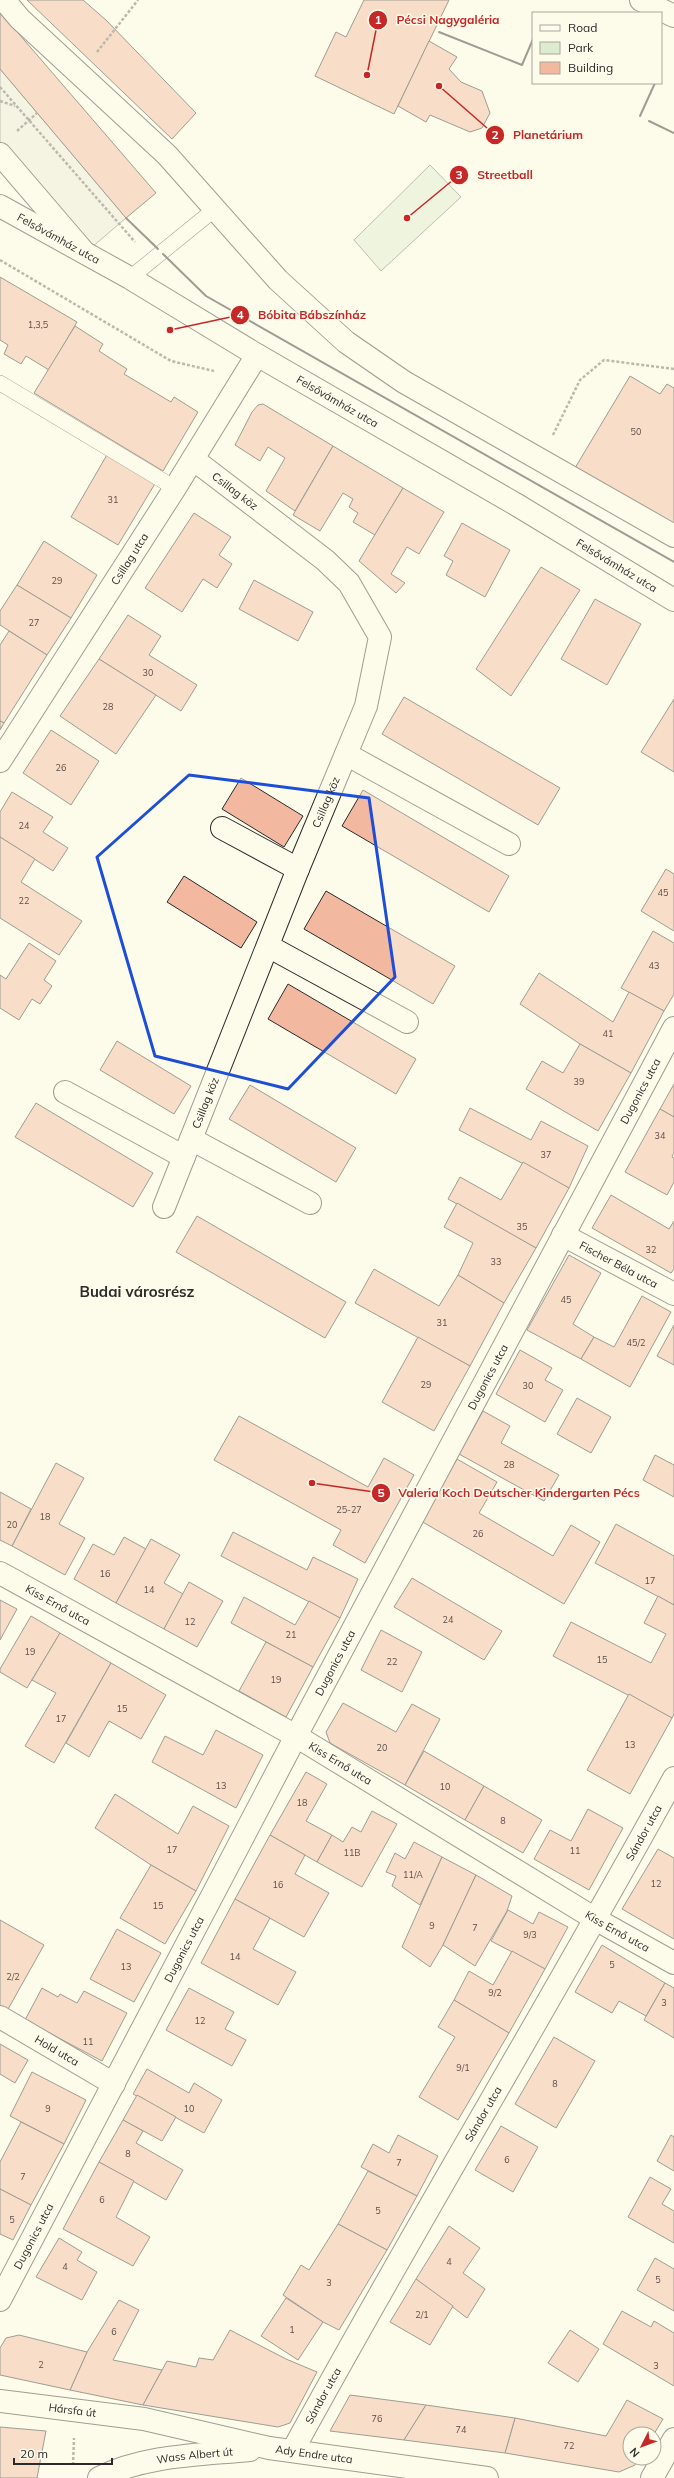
<svg xmlns="http://www.w3.org/2000/svg" width="674" height="2478" font-family="Mulish,sans-serif">
<rect width="100%" height="100%" fill="#fdfbea"/>
<path fill="#deebd1" stroke="#74746e" d="M430 165 461 197 381 271 354 240Z"/>
<path fill="#eceadb" stroke="#74746e" d="M0 69 126 218 85 253 0 154Z"/>
<g fill="#f2b8a0" stroke="#2b2b2b">
<path d="M27 0H83L106 20 196 113 172 139Z"/>
<path d="M364 0H449L394 114 315 76 336 32 346 37Z"/>
<path d="M0 12 156 193 126 218 0 69Z"/>
<path d="M429 41 457 57 449 69 461 82 482 91 490 113 482 128 470 132 430 115 426 122 398 106Z"/>
<path d="M0 277 77 322 49 370 26 356 21 364 4 354 8 345 0 340Z"/>
<path d="M75 326 103 344 99 351 127 369 124 374 171 402 174 397 198 412 163 471 34 393Z"/>
<path d="M630 376 660 394 667 384 674 388V526L575 468Z"/>
<path d="M263 404 333 446 295 511 266 491 285 458 268 447 260 461 235 445 252 412 258 405Z"/>
<path d="M333 446 403 488 375 535 353 522 358 513 349 507 353 499 343 493 320 531 293 515Z"/>
<path d="M108 453 156 482 118 545 71 517Z"/>
<path d="M403 488 444 512 419 554 407 547 391 574 405 583 396 593 359 561Z"/>
<path d="M194 513 231 537 219 555 232 564 217 588 203 579 182 612 145 588Z"/>
<path d="M462 523 510 550 485 597 446 575 453 561 444 556Z"/>
<path d="M44 541 97 575 71 618 17 585Z"/>
<path d="M541 567 580 590 511 696 476 669Z"/>
<path d="M254 580 313 612 298 641 239 609Z"/>
<path d="M17 585 71 618 47 655 0 625V611Z"/>
<path d="M595 599 641 624 607 685 561 659Z"/>
<path d="M128 615 161 636 149 655 197 685 181 711 99 659Z"/>
<path d="M9 631 47 655 4 723 0 721V645Z"/>
<path d="M99 659 156 695 116 754 60 716Z"/>
<path d="M404 697 560 788 538 825 382 734Z"/>
<path d="M674 699V772L641 752Z"/>
<path d="M0 721 4 723 0 730Z"/>
<path d="M51 730 99 761 71 805 23 773Z"/>
<path d="M241 778 303 816 284 847 222 809Z"/>
<path d="M363 790 509 876 489 912 342 826Z"/>
<path d="M12 792 53 817 43 832 68 848 53 871 0 837V812Z"/>
<path d="M0 837 35 859 21 882 82 921 59 955 0 918Z"/>
<path d="M666 869 674 874V931L641 911Z"/>
<path d="M184 876 257 922 241 948 167 902Z"/>
<path d="M326 891 455 966 433 1004 304 929Z"/>
<path d="M653 931 674 943V994L664 1011 621 988Z"/>
<path d="M29 943 56 961 44 980 52 986 40 1004 32 999 19 1020 0 1008V975L6 979Z"/>
<path d="M539 973 613 1022 629 992 664 1011 631 1073 580 1044 520 1004Z"/>
<path d="M288 984 416 1059 396 1094 268 1019Z"/>
<path d="M117 1041 191 1086 174 1114 100 1070Z"/>
<path d="M580 1044 631 1073 598 1131 526 1089 542 1061 563 1073Z"/>
<path d="M674 1084V1117L660 1109Z"/>
<path d="M250 1085 356 1148 336 1182 229 1119Z"/>
<path d="M36 1103 153 1173 133 1207 15 1137Z"/>
<path d="M470 1108 531 1140 541 1121 588 1146 569 1188 459 1130Z"/>
<path d="M660 1109 674 1117V1153L672 1157 674 1158V1182L667 1195 625 1172Z"/>
<path d="M523 1162 569 1188 536 1248 448 1199 460 1177 501 1200Z"/>
<path d="M611 1195 669 1229 674 1221V1269L671 1273 592 1228Z"/>
<path d="M457 1203 536 1248 504 1303 458 1275 473 1243 444 1227Z"/>
<path d="M197 1216 346 1302 325 1338 176 1252Z"/>
<path d="M569 1255 601 1273 573 1324 594 1337 581 1359 527 1330Z"/>
<path d="M374 1269 439 1306 458 1275 504 1303 470 1366 355 1303Z"/>
<path d="M642 1296 671 1312 630 1387 581 1359 594 1337 614 1347Z"/>
<path d="M674 1325V1365L657 1356Z"/>
<path d="M418 1337 470 1366 434 1431 382 1402Z"/>
<path d="M520 1350 552 1368 545 1380 563 1390 545 1422 496 1394Z"/>
<path d="M577 1398 611 1417 591 1453 557 1434Z"/>
<path d="M483 1411 510 1426 501 1443 559 1475 544 1501 459 1454Z"/>
<path d="M239 1416 368 1487 384 1458 414 1475 365 1563 333 1545 341 1530 214 1460Z"/>
<path d="M655 1455 674 1465V1497L643 1480Z"/>
<path d="M457 1459 497 1482 479 1513 553 1556 571 1525 600 1542 564 1604 421 1521Z"/>
<path d="M56 1463 84 1478 59 1524 85 1538 65 1575 12 1546Z"/>
<path d="M0 1492 31 1509 12 1546 0 1540Z"/>
<path d="M616 1524 674 1556V1605L595 1563Z"/>
<path d="M233 1532 307 1570 313 1557 358 1579 340 1618 221 1556Z"/>
<path d="M124 1537 146 1549 116 1603 74 1579 93 1544 114 1555Z"/>
<path d="M151 1539 180 1555 164 1583 183 1594 164 1629 116 1603Z"/>
<path d="M412 1578 502 1631 484 1660 394 1607Z"/>
<path d="M189 1582 223 1601 197 1647 164 1629Z"/>
<path d="M658 1596 674 1605V1714L672 1718 553 1656 571 1622 651 1663 666 1634 644 1623Z"/>
<path d="M244 1597 295 1625 309 1601 340 1618 313 1667 231 1623Z"/>
<path d="M0 1600 17 1609 0 1640Z"/>
<path d="M31 1616 60 1633 27 1688 0 1672V1669Z"/>
<path d="M381 1630 422 1652 402 1692 361 1670Z"/>
<path d="M60 1633 111 1663 54 1763 25 1746 56 1693 32 1680Z"/>
<path d="M266 1642 313 1667 286 1717 239 1691Z"/>
<path d="M111 1663 166 1695 141 1739 109 1721 89 1757 66 1743Z"/>
<path d="M629 1694 672 1718 630 1794 587 1770Z"/>
<path d="M343 1703 396 1732 412 1704 440 1719 405 1785 330 1743 326 1732Z"/>
<path d="M216 1730 263 1755 236 1808 152 1762 165 1736 203 1755Z"/>
<path d="M424 1751 484 1786 465 1820 405 1785Z"/>
<path d="M306 1772 327 1784 306 1821 332 1835 317 1862 270 1835Z"/>
<path d="M484 1786 542 1820 523 1853 465 1820Z"/>
<path d="M115 1794 178 1834 193 1806 229 1826 196 1891 151 1865 95 1828Z"/>
<path d="M588 1809 623 1828 589 1890 534 1859 550 1830 571 1841Z"/>
<path d="M372 1811 397 1824 362 1887 317 1862 332 1835 343 1842 352 1827 361 1832Z"/>
<path d="M270 1835 305 1855 295 1874 329 1893 304 1937 235 1899Z"/>
<path d="M414 1842 442 1857 420 1905 392 1886 396 1876 386 1872 395 1853 405 1859Z"/>
<path d="M658 1849 674 1858V1939L622 1909Z"/>
<path d="M442 1857 476 1875 443 1945 430 1967 402 1947Z"/>
<path d="M151 1865 196 1891 165 1944 120 1918Z"/>
<path d="M476 1875 512 1896 507 1911 475 1966 443 1945Z"/>
<path d="M235 1899 270 1918 253 1949 296 1972 278 2005 201 1963Z"/>
<path d="M508 1910 533 1924 539 1912 568 1927 545 1969 491 1941Z"/>
<path d="M0 1920 44 1945 7 2011 0 2007Z"/>
<path d="M117 1929 161 1953 134 2002 90 1979Z"/>
<path d="M602 1945 665 1983 646 2016 619 2001 612 2013 575 1992Z"/>
<path d="M512 1951 545 1969 509 2033 454 2000 469 1971 493 1985Z"/>
<path d="M665 1983 674 1988V2038L644 2020Z"/>
<path d="M42 1988 58 1997 60 1994 77 2003 84 1991 127 2013 102 2061 25 2020Z"/>
<path d="M189 1988 234 2012 225 2029 246 2040 232 2066 166 2030Z"/>
<path d="M454 2000 509 2033 458 2120 419 2097 455 2037 438 2027Z"/>
<path d="M554 2037 595 2061 556 2128 515 2104Z"/>
<path d="M0 2044 28 2060 15 2083 0 2074Z"/>
<path d="M147 2069 189 2093 194 2083 222 2100 204 2133 133 2094Z"/>
<path d="M32 2072 86 2100 64 2144 10 2116Z"/>
<path d="M137 2095 176 2117 162 2141 123 2120Z"/>
<path d="M123 2120 143 2131 136 2143 183 2170 166 2200 99 2162Z"/>
<path d="M21 2122 64 2144 31 2205 0 2189V2162Z"/>
<path d="M501 2126 538 2147 513 2192 475 2170Z"/>
<path d="M398 2135 438 2156 417 2196 361 2167 373 2144 389 2153Z"/>
<path d="M671 2135 674 2137V2171L657 2161Z"/>
<path d="M99 2162 134 2181 116 2217 150 2237 133 2266 63 2229Z"/>
<path d="M368 2171 417 2196 387 2250 338 2224Z"/>
<path d="M650 2177 671 2189 662 2204 674 2211V2243L628 2217Z"/>
<path d="M0 2189 31 2205 13 2240 0 2234Z"/>
<path d="M338 2224 387 2250 339 2330 323 2322 283 2295 301 2265 309 2270Z"/>
<path d="M449 2226 480 2248 463 2273 485 2289 467 2318 416 2279Z"/>
<path d="M59 2238 82 2252 77 2260 97 2272 82 2300 36 2277Z"/>
<path d="M655 2258 674 2269V2311L637 2290Z"/>
<path d="M416 2279 453 2306 430 2345 390 2322Z"/>
<path d="M286 2298 323 2322 298 2360 261 2336Z"/>
<path d="M119 2300 139 2310 113 2360 162 2370 143 2405 70 2390 87 2352Z"/>
<path d="M622 2311 651 2327 654 2321 674 2333V2386L603 2344Z"/>
<path d="M230 2330 286 2359 317 2372 290 2423 278 2427 143 2405 167 2361 196 2367 199 2358 213 2360Z"/>
<path d="M570 2330 599 2349 578 2382 548 2363Z"/>
<path d="M19 2335 87 2352 70 2390 0 2375V2348L6 2338Z"/>
<path d="M350 2395 426 2405 404 2440 330 2431Z"/>
<path d="M627 2400 663 2419 654 2434H630V2458H639L635 2465 619 2472 505 2453 515 2418 606 2436Z"/>
<path d="M426 2405 515 2418 505 2453 404 2440Z"/>
<path d="M0 2427 46 2431 37 2478H0Z"/>
</g>
<g fill="none" stroke-linecap="round" stroke-linejoin="round">
<defs>
<g id="service">
<path d="M130 278 215 209"/>
<path d="M0 383 175 488"/>
</g>
<g id="pedestrian">
<path d="M4 0 20 19 167 155 278 280 346 342 404 382 674 536"/>
<path d="M641 0 674 16"/>
</g>
<g id="minor">
<path d="M0 154 83 251"/>
<path d="M346 754 509 844"/>
<path id="s1" d="M0 761 175 488 257 355"/>
<path d="M222 828 298 869"/>
<path d="M268 946 407 1022"/>
<path d="M65 1092 184 1157"/>
<path d="M191 1139 310 1203"/>
<path id="s2" d="M164 1207 298 869 366 706 380 637 349 583 325 560 193 459"/>
<path id="s3" d="M563 1235 674 1294"/>
<path id="s4" d="M0 1573 296 1736 597 1920 674 1963"/>
<path id="s5" d="M0 2017 114 2084"/>
<path id="s6" d="M0 2300 296 1736 674 1028"/>
<path id="s7" d="M293 2450C416 2224 550 2004 674 1778"/>
<path d="M652 2478 674 2439"/>
</g>
<g id="tertiary">
<path id="s8" d="M0 206 130 278 257 355 517 505 674 600"/>
<path id="s9" d="M0 2401 144 2419 269 2448 487 2478"/>
<path id="s10" d="M99 2478C145 2455 199 2455 250 2450"/>
</g>
</defs>
<use href="#service" stroke="#2b2b2b" stroke-width="16"/>
<use href="#pedestrian" stroke="#2b2b2b" stroke-width="24"/>
<use href="#minor" stroke="#2b2b2b" stroke-width="24"/>
<use href="#tertiary" stroke="#2b2b2b" stroke-width="24"/>
<g stroke="#6a6964" stroke-width="2.5" stroke-dasharray="3 2" stroke-linecap="butt">
<path d="M97 52 138 0"/>
<path d="M0 87 135 242"/>
<path d="M0 101 15 106"/>
<path d="M17 131 37 113"/>
<path d="M0 260 171 361 214 371"/>
<path d="M553 435 580 380 604 360 674 369"/>
<path d="M73 2465 74 2438"/>
</g>
<use href="#service" stroke="#fdfbea" stroke-width="15"/>
<use href="#pedestrian" stroke="#fdfbea" stroke-width="22"/>
<use href="#minor" stroke="#fdfbea" stroke-width="22"/>
<use href="#tertiary" stroke="#fdfbea" stroke-width="22"/>
<g stroke="#2b2b2b" stroke-width="1" stroke-dasharray="5 2" stroke-linecap="butt">
<path d="M126 218 158 248"/>
<path d="M165 255 206 296 674 562"/>
</g>
<g stroke="#2b2b2b" stroke-width="2">
<path d="M439 32 522 65 533 39"/>
<path d="M640 116 655 83"/>
<path d="M649 121 674 133"/>
<path d="M126 218 158 249"/>
<path d="M163 254 206 296 674 562"/>
</g>
</g>
<path d="M0 0H674V2478H0ZM189 775 369 798 395 977 288 1089 155 1056 97 857Z" fill="#fdfbea" fill-opacity=".55" fill-rule="evenodd"/>
<path fill="none" stroke="#1d4ed8" stroke-width="3" stroke-linejoin="round" d="M189 775 369 798 395 977 288 1089 155 1056 97 857Z"/>
<g text-anchor="middle" dominant-baseline="central" stroke-width="3" stroke-linejoin="round" paint-order="stroke">
<g font-size="9" fill="#5d4e48">
<text x="38" y="324">1,3,5</text>
<text x="636" y="431">50</text>
<text x="113" y="499">31</text>
<text x="57" y="580">29</text>
<text x="34" y="622">27</text>
<text x="148" y="672">30</text>
<text x="108" y="706">28</text>
<text x="61" y="767">26</text>
<text x="24" y="825">24</text>
<text x="663" y="892">45</text>
<text x="24" y="900">22</text>
<text x="654" y="965">43</text>
<text x="608" y="1033">41</text>
<text x="579" y="1081">39</text>
<text x="660" y="1135">34</text>
<text x="546" y="1154">37</text>
<text x="522" y="1226">35</text>
<text x="651" y="1249">32</text>
<text x="496" y="1261">33</text>
<text x="566" y="1299">45</text>
<text x="442" y="1322">31</text>
<text x="636" y="1342">45/2</text>
<text x="426" y="1384">29</text>
<text x="528" y="1385">30</text>
<text x="509" y="1464">28</text>
<text x="349" y="1509">25-27</text>
<text x="45" y="1516">18</text>
<text x="12" y="1524">20</text>
<text x="478" y="1533">26</text>
<text x="105" y="1573">16</text>
<text x="650" y="1580">17</text>
<text x="149" y="1589">14</text>
<text x="448" y="1619">24</text>
<text x="190" y="1621">12</text>
<text x="291" y="1634">21</text>
<text x="30" y="1651">19</text>
<text x="602" y="1659">15</text>
<text x="392" y="1661">22</text>
<text x="276" y="1679">19</text>
<text x="122" y="1708">15</text>
<text x="61" y="1718">17</text>
<text x="630" y="1744">13</text>
<text x="382" y="1747">20</text>
<text x="221" y="1785">13</text>
<text x="445" y="1786">10</text>
<text x="302" y="1802">18</text>
<text x="503" y="1820">8</text>
<text x="172" y="1849">17</text>
<text x="575" y="1850">11</text>
<text x="352" y="1852">11B</text>
<text x="413" y="1874">11/A</text>
<text x="656" y="1883">12</text>
<text x="278" y="1884">16</text>
<text x="158" y="1905">15</text>
<text x="432" y="1925">9</text>
<text x="475" y="1927">7</text>
<text x="530" y="1934">9/3</text>
<text x="235" y="1956">14</text>
<text x="612" y="1964">5</text>
<text x="126" y="1966">13</text>
<text x="13" y="1976">2/2</text>
<text x="495" y="1992">9/2</text>
<text x="664" y="2002">3</text>
<text x="200" y="2020">12</text>
<text x="88" y="2041">11</text>
<text x="463" y="2067">9/1</text>
<text x="555" y="2083">8</text>
<text x="48" y="2108">9</text>
<text x="189" y="2108">10</text>
<text x="128" y="2153">8</text>
<text x="507" y="2159">6</text>
<text x="399" y="2162">7</text>
<text x="23" y="2176">7</text>
<text x="102" y="2199">6</text>
<text x="378" y="2210">5</text>
<text x="12" y="2219">5</text>
<text x="449" y="2261">4</text>
<text x="65" y="2266">4</text>
<text x="658" y="2279">5</text>
<text x="329" y="2282">3</text>
<text x="422" y="2314">2/1</text>
<text x="292" y="2329">1</text>
<text x="114" y="2331">6</text>
<text x="41" y="2364">2</text>
<text x="656" y="2365">3</text>
<text x="377" y="2418">76</text>
<text x="461" y="2429">74</text>
<text x="569" y="2445">72</text>
</g>
<g font-size="11" fill="#2b2b2b" stroke="#fdfbea">
<text stroke="none"><textPath href="#s8" startOffset="67">Felsővámház utca</textPath></text>
<text stroke="none"><textPath href="#s8" startOffset="390">Felsővámház utca</textPath></text>
<text transform="translate(235 491) rotate(37)">Csillag köz</text>
<text stroke="none"><textPath href="#s1" startOffset="240">Csillag utca</textPath></text>
<text stroke="none"><textPath href="#s8" startOffset="714">Felsővámház utca</textPath></text>
<text stroke="none"><textPath href="#s2" startOffset="436">Csillag köz</textPath></text>
<text stroke="none"><textPath href="#s6" startOffset="1368">Dugonics utca</textPath></text>
<text stroke="none"><textPath href="#s2" startOffset="112">Csillag köz</textPath></text>
<text stroke="none"><textPath href="#s3" startOffset="63">Fischer Béla utca</textPath></text>
<text stroke="none"><textPath href="#s6" startOffset="1044">Dugonics utca</textPath></text>
<text stroke="none"><textPath href="#s4" startOffset="66">Kiss Ernő utca</textPath></text>
<text stroke="none"><textPath href="#s6" startOffset="720">Dugonics utca</textPath></text>
<text stroke="none"><textPath href="#s4" startOffset="390">Kiss Ernő utca</textPath></text>
<text stroke="none"><textPath href="#s7" startOffset="710">Sándor utca</textPath></text>
<text stroke="none"><textPath href="#s4" startOffset="714">Kiss Ernő utca</textPath></text>
<text stroke="none"><textPath href="#s6" startOffset="396">Dugonics utca</textPath></text>
<text stroke="none"><textPath href="#s5" startOffset="66">Hold utca</textPath></text>
<text stroke="none"><textPath href="#s7" startOffset="386">Sándor utca</textPath></text>
<text stroke="none"><textPath href="#s6" startOffset="72">Dugonics utca</textPath></text>
<text stroke="none"><textPath href="#s7" startOffset="62">Sándor utca</textPath></text>
<text stroke="none"><textPath href="#s9" startOffset="73">Hársfa út</textPath></text>
<text stroke="none"><textPath href="#s9" startOffset="319">Ady Endre utca</textPath></text>
<text stroke="none"><textPath href="#s10" startOffset="99">Wass Albert út</textPath></text>
</g>
<g font-size="15" font-weight="bold" fill="#2b2b2b" stroke="#fdfbea">
<text x="137" y="1291">Budai városrész</text>
</g>
</g>
<path fill="none" stroke="#c62828" stroke-width="1.5" d="M367 75L378 20M439 86L495 135M407 218L459 175M170 330L240 315M312 1483L381 1493"/>
<g fill="#c62828" stroke="#fdfbea" stroke-width="1.5">
<circle cx="367" cy="75" r="4"/>
<circle cx="439" cy="86" r="4"/>
<circle cx="407" cy="218" r="4"/>
<circle cx="170" cy="330" r="4"/>
<circle cx="312" cy="1483" r="4"/>
<circle cx="378" cy="20" r="10"/>
<circle cx="495" cy="135" r="10"/>
<circle cx="459" cy="175" r="10"/>
<circle cx="240" cy="315" r="10"/>
<circle cx="381" cy="1493" r="10"/>
</g>
<g font-size="12" text-anchor="middle" font-weight="bold" fill="#fff">
<text x="378" y="24">1</text>
<text x="495" y="139">2</text>
<text x="459" y="179">3</text>
<text x="240" y="319">4</text>
<text x="381" y="1497">5</text>
</g>
<g font-size="12" text-anchor="middle" font-weight="bold" fill="#c62828" stroke="#fdfbea" stroke-width="3" stroke-linejoin="round" paint-order="stroke">
<text x="448" y="24">Pécsi Nagygaléria</text>
<text x="548" y="139">Planetárium</text>
<text x="505" y="179">Streetball</text>
<text x="312" y="319">Bóbita Bábszínház</text>
<text x="519" y="1497">Valeria Koch Deutscher Kindergarten Pécs</text>
</g>
<rect x="532" y="12" width="130" height="72" fill="#fdfbea" stroke="#a9a89e"/>
<rect x="540" y="25" width="20" height="6" fill="#fdfbea" stroke="#a9a89e"/>
<text x="568" y="32" font-size="12" fill="#2b2b2b">Road</text>
<rect x="540" y="42" width="20" height="12" fill="#deebd1" stroke="#a9a89e"/>
<text x="568" y="52" font-size="12" fill="#2b2b2b">Park</text>
<rect x="540" y="62" width="20" height="12" fill="#f2b8a0" stroke="#a9a89e"/>
<text x="568" y="72" font-size="12" fill="#2b2b2b">Building</text>
<g transform="translate(642 2446) rotate(228)"><circle r="19" fill="#fdfbea" stroke="#a9a89e"/>
<path d="M0-3L7 15L0 10L-7 15Z" fill="#c62828"/>
<text y="-6" font-size="11" font-weight="bold" text-anchor="middle" fill="#2b2b2b">N</text>
</g>
<path d="M14 2458v6h98v-6" fill="none" stroke="#2b2b2b" stroke-width="2"/>
<text x="20" y="2458" font-size="12" fill="#2b2b2b" stroke="#fdfbea" stroke-width="3" paint-order="stroke">20 m</text>
</svg>
